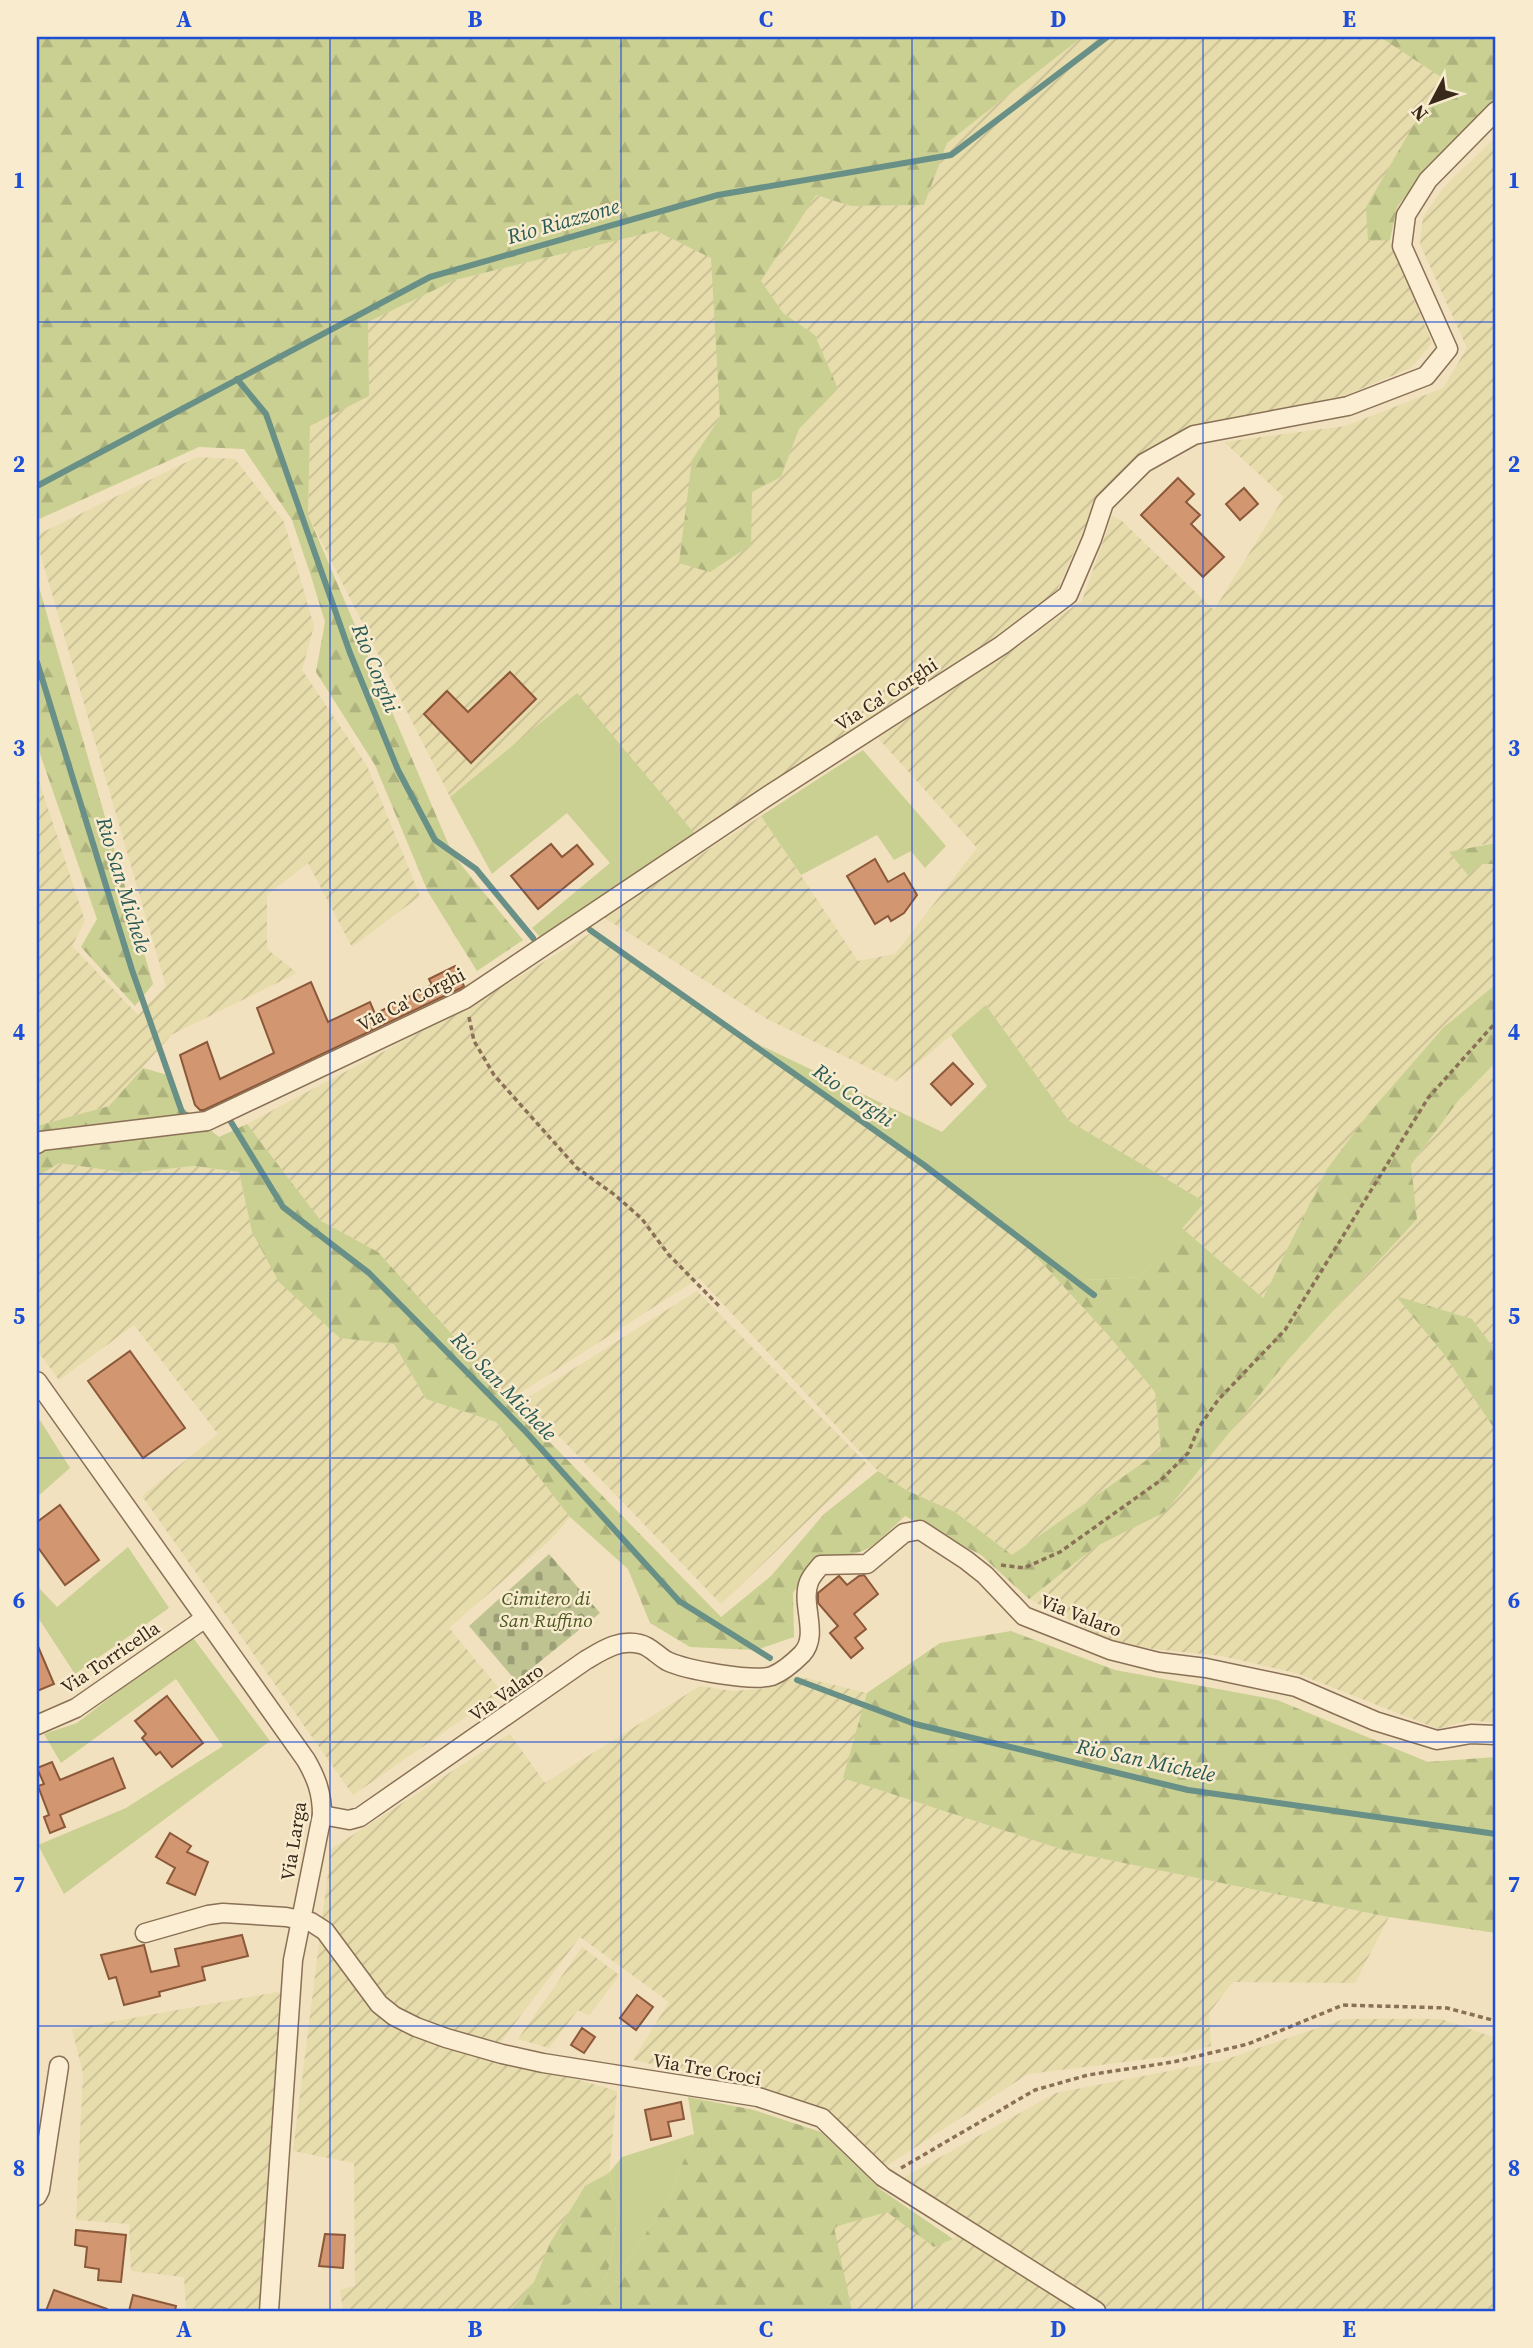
<svg xmlns="http://www.w3.org/2000/svg" width="1533" height="2348" font-family="'Source Serif 4',serif">
<defs>
<pattern id="farmland-furrows" width="10" height="10" patternUnits="userSpaceOnUse" patternTransform="scale(1.75)"><rect width="10" height="10" fill="#e7dcab"/><path d="M-1 1l2-2M0 10L10 0M9 11l2-2" fill="none" stroke="#c7bd93"/></pattern>
<pattern id="forest-firs" width="22" height="20" patternUnits="userSpaceOnUse" patternTransform="scale(1.75)"><rect width="22" height="20" fill="#cacf92"/><path d="M5 1l3.5 6h-7zM16 11l3.5 6h-7z" fill="#aeb27d"/></pattern>
<pattern id="cemetery-stones" width="16" height="16" patternUnits="userSpaceOnUse" patternTransform="scale(1.75)"><rect width="16" height="16" fill="#bfc392"/><path d="M2 7V4a2 2 0 0 1 4 0v3zM10 15v-3a2 2 0 0 1 4 0v3z" fill="#9c9e76"/></pattern>
</defs>
<rect width="100%" height="100%" fill="#f1e1be"/>
<g fill="url(#farmland-furrows)">
<path d="M1082 37H1380L1447 81 1413 127 1368 240H1390L1432 343 1411 368 1346 395 1186 428 1138 460 1096 501 1057 591 998 635 695 834 577 694 450 797 308 515 310 426 369 396 368 322 455 280 656 231 712 258 720 417 692 460 751 545V492L781 477 799 429 838 389 815 335 783 313 761 281 816 195 851 206 924 205 947 143Z"/>
<path d="M1496 137V843L1480 845 1482 864H1496V984L1450 1021 1369 1113 1327 1169 1263 1298 1182 1228 1205 1202 1069 1121 987 1006 896 1081 767 1019 603 917 761 816 858 961 895 954 977 848 878 738 1082 601 1112 516 1122 521 1214 610 1284 497 1224 442 1346 426 1443 388 1467 348 1420 244 1423 217 1444 187Z"/>
<path d="M197 457 235 459 284 522 314 626 302 670 367 766 420 896 352 947 308 863 267 895V949L297 973 171 1035 109 1106 37 1126V775L85 921 72 946 138 1015 166 986 37 542V535Z"/>
<path d="M591 933 670 989 760 1045 884 1137 1000 1217 1109 1336 1155 1392 1161 1450 1012 1555 955 1512 906 1490 878 1471 699 1278 511 1399 378 1252 321 1221 247 1124 479 1001Z"/>
<path d="M1496 1062V1351L1472 1319 1397 1297 1443 1353 1496 1431V1723L1469 1720 1438 1729 1296 1673 1222 1656 1153 1649 1107 1639 1029 1599 1095 1547 1165 1511 1288 1360 1417 1219 1411 1165 1458 1101Z"/>
<path d="M59 1163 128 1173 194 1166 239 1172 252 1232 340 1338 394 1344 426 1399 496 1422 570 1517 550 1540 449 1628 502 1692 353 1795 142 1496 218 1434 134 1325 59 1380 37 1350V1177Z"/>
<path d="M697 1291 867 1464 721 1604 524 1400Z"/>
<path d="M797 1676 867 1693 844 1778 1070 1852 1389 1917 1355 1983 1233 1982 1209 2013 1211 2046 1172 2056 1028 2074 885 2167 825 2111 759 2088 633 2060 669 2002 580 1937 491 2055 617 2091 609 2173 585 2186 550 2243 534 2282 510 2311 343 2310 340 2290 355 2286 354 2163 293 2151 331 1849 510 1734 545 1783 700 1686 732 1691 762 1689Z"/>
<path d="M582 1947 619 1975 589 2016 578 2010 549 2048 518 2039Z"/>
<path d="M288 1990 260 2311H209L186 2308 184 2277 131 2271 129 2224 76 2220 83 2073 72 2029Z"/>
<path d="M1344 2019H1441L1496 2038V2311H852L833 2227 887 2211 934 2247 953 2239 967 2221 903 2178 1056 2093 1221 2061Z"/>
</g>
<g fill="#cacf92">
<path d="M577 693 695 834 542 939 532 928 610 863 567 813 492 874 450 797Z"/>
<path d="M863 750 946 846 925 868 911 851 894 860 877 835 801 875 761 816Z"/>
<path d="M986 1005 1069 1121 1205 1202 1140 1277 1087 1280 884 1137 760 1045 942 1132 987 1086 951 1035Z"/>
<path d="M38 1417 70 1468 37 1497V1418Z"/>
<path d="M128 1547 169 1608 75 1674 37 1616V1586L57 1607Z"/>
<path d="M191 1635 270 1741 64 1894 38 1845 126 1808 223 1746 176 1679 61 1763 44 1734 77 1723Z"/>
<path d="M694 2134 668 2200 599 2304 600 2311H558L607 2277 619 2209 609 2173 622 2157Z"/>
</g>
<g fill="url(#forest-firs)">
<path d="M37 37H1082L947 143 924 205 851 206 816 195 761 281 783 313 815 335 838 389 799 429 781 477 752 492 751 545 710 572 679 563 692 460 720 417 711 258 656 231 455 280 368 322 369 396 310 426 308 515 453 855 523 940 477 971 428 892 375 765 316 672 325 622 311 576 292 520 244 449 199 447 37 520Z"/>
<path d="M1380 37H1496V97L1433 162 1397 207 1390 240 1368 241 1366 207 1413 126 1447 81Z"/>
<path d="M37 580 153 984 135 1006 81 947 97 919 37 745Z"/>
<path d="M1496 843V864H1482L1468 875 1449 852Z"/>
<path d="M1496 984V1062L1458 1101 1411 1165 1417 1219 1288 1360 1165 1512 1095 1547 1029 1599 981 1555 905 1516C869 1549 870 1557 818 1555L793 1593 794 1637 756 1650 690 1647 650 1623 628 1569 570 1517 496 1422 426 1399 394 1344 340 1338 279 1282 252 1232 239 1172 194 1166 128 1173 59 1163 37 1177V1126L109 1106 143 1068 171 1076 183 1108 219 1137 247 1124 321 1221 378 1252 537 1429 721 1617 771 1576 824 1514 878 1471 906 1490 955 1512 1012 1555 1161 1450 1155 1392 1109 1336 1000 1217 1087 1280 1140 1277 1182 1228 1263 1298 1327 1169 1369 1113 1444 1027Z"/>
<path d="M1396 1296 1472 1319 1496 1351V1431L1443 1353Z"/>
<path d="M1011 1631 1115 1670 1277 1700 1428 1762 1496 1757V1933L1389 1917 1070 1852 843 1778 867 1693 940 1643Z"/>
<path d="M688 2097 754 2110 821 2132 880 2189 953 2239 934 2247 887 2212 834 2227 852 2311H600L599 2304 668 2200 694 2134Z"/>
<path d="M609 2173 619 2209 607 2277 558 2311H510L534 2282 550 2243 585 2186Z"/>
</g>
<path fill="url(#cemetery-stones)" d="M549 1554 600 1613 516 1681 469 1626Z"/>
<g fill="none" stroke-linecap="round" stroke-linejoin="round">
<g stroke="#699086" stroke-width="6">
<path d="M237 379 266 414 350 653 398 770 435 840 476 869 533 938"/>
<path d="M37 486 430 277 718 195 951 155 1107 37"/>
<path d="M37 662 132 970 183 1115H186"/>
<path d="M590 930 924 1165 1094 1295"/>
<path d="M231 1122 283 1207 369 1273 526 1432 679 1601 770 1658"/>
<path d="M797 1680 915 1724 1188 1790 1496 1834"/>
</g>
</g>
<g fill="#d29771" stroke="#8b583a" stroke-width="2">
<path d="M1178 478 1194 494 1186 502 1200 515 1191 524 1224 557 1203 577 1141 515Z"/>
<path d="M1244 488 1258 504 1240 520 1226 504Z"/>
<path d="M510 672 536 699 471 763 424 714 447 691 468 712Z"/>
<path d="M551 844 562 857 577 845 593 864 538 909 511 876Z"/>
<path d="M875 859 888 882 904 873 917 895 904 913 891 921 888 916 875 924 847 876Z"/>
<path d="M455 966 464 986 459 989 204 1110H200L195 1105 180 1055 207 1042 220 1079 274 1053 257 1008 311 982 328 1022 370 1002 375 1014 432 985 429 979Z"/>
<path d="M953 1063 973 1084 951 1105 931 1084Z"/>
<path d="M130 1351 185 1428 143 1458 88 1381Z"/>
<path d="M60 1505 99 1560 65 1585 37 1546V1522Z"/>
<path d="M864 1575 878 1594 854 1614 866 1629 855 1638 863 1648 851 1658 830 1633 838 1626 818 1603V1593L839 1576 847 1585 859 1576Z"/>
<path d="M37 1644 54 1684 37 1691Z"/>
<path d="M167 1696 203 1743 172 1767 160 1752 156 1755 142 1738 146 1734 135 1721Z"/>
<path d="M113 1758 125 1788 60 1815 65 1827 50 1833 44 1817 49 1815 38 1786 44 1784 37 1768 52 1762 60 1780Z"/>
<path d="M170 1833 191 1846 187 1852 208 1862 195 1895 167 1883 175 1868 156 1857Z"/>
<path d="M242 1935 248 1956 202 1967 205 1980 159 1992 160 1996 124 2005 116 1977 109 1979 101 1955 144 1945 151 1972 179 1966 175 1949Z"/>
<path d="M637 1995 653 2007 636 2030 620 2018Z"/>
<path d="M582 2028 595 2037 584 2053 571 2045Z"/>
<path d="M681 2102 684 2119 668 2122 671 2136 651 2140 645 2110Z"/>
<path d="M76 2230 126 2235 121 2282 98 2280 99 2269 85 2267 87 2247 75 2245Z"/>
<path d="M325 2234 345 2235 343 2268 319 2266Z"/>
<path d="M54 2290 107 2309V2311H46Z"/>
<path d="M133 2295 176 2306 175 2311H129Z"/>
</g>
<g fill="none" stroke-linecap="round" stroke-linejoin="round">
<defs>
<g id="street">
<path d="M37 1144 41 1141 207 1121 465 999 766 797 1002 645 1068 595 1092 539 1104 503 1144 463 1194 435 1348 406 1426 376 1448 349 1402 246 1406 215 1428 180 1496 111"/>
<path d="M37 1381 306 1760C317 1779 322 1794 322 1815L293 1960 269 2311"/>
<path d="M37 1725 76 1708 204 1619"/>
<path d="M322 1815 349 1820 360 1817 586 1660C603 1650 619 1639 640 1644 650 1646 658 1656 667 1661 686 1670 753 1682 772 1676 782 1672 794 1662 802 1654 820 1635 800 1604 809 1582 811 1576 817 1570 821 1565L867 1564 904 1533 920 1530 966 1560 985 1575 1024 1616 1110 1650 1158 1662 1206 1668 1296 1687 1375 1721 1437 1740 1471 1734 1496 1735"/>
<path d="M145 1933 208 1915 223 1913 286 1917 311 1922 325 1931 379 2004 394 2016 416 2027 446 2038 502 2054 543 2063 758 2097 822 2118 883 2177 1096 2311"/>
<path d="M37 2196 40 2190 59 2066"/>
</g>
</defs>
<use href="#street" stroke="#8a7056" stroke-width="21"/>
<g stroke="#8a7056" stroke-width="3.5" stroke-dasharray="5 3.5" stroke-linecap="butt">
<path d="M469 1017 474 1041 494 1075 577 1168 615 1195 642 1219 668 1254 720 1307"/>
<path d="M1001 1565 1024 1568 1060 1552 1161 1480 1188 1453 1199 1427 1218 1400 1285 1330 1428 1098 1496 1022"/>
<path d="M901 2168 1035 2090 1088 2075 1173 2062 1248 2044 1343 2005 1447 2008 1496 2021"/>
</g>
<use href="#street" stroke="#fbeed2" stroke-width="18"/>
</g>
<path fill="none" stroke="#1d4ed8" stroke-width="2" stroke-opacity="0.55" d="M330 37V2311M621 37V2311M912 37V2311M1203 37V2311M37 322H1496M37 606H1496M37 890H1496M37 1174H1496M37 1458H1496M37 1742H1496M37 2026H1496"/>
<g text-anchor="middle" dominant-baseline="central" stroke-width="5" stroke-linejoin="round" paint-order="stroke">
<g font-size="19" fill="#39291b" stroke="#f8ebce">
<text transform="translate(886 694) rotate(-33)">Via Ca' Corghi</text>
<text transform="translate(411 999) rotate(-27)">Via Ca' Corghi</text>
<text transform="translate(1081 1615) rotate(21)">Via Valaro</text>
<text transform="translate(110 1657) rotate(-34)">Via Torricella</text>
<text transform="translate(506 1692) rotate(-35)">Via Valaro</text>
<text transform="translate(293 1841) rotate(-81)">Via Larga</text>
<text transform="translate(707 2069) rotate(10)">Via Tre Croci</text>
</g>
<g font-size="19" font-style="italic" fill="#4a5720" stroke="#f8ebce">
<text x="546" y="1598">Cimitero di<tspan x="546" dy="22">San Ruffino</tspan></text>
</g>
<g font-size="21" font-style="italic" fill="#295a55" stroke="#f8ebce">
<text transform="translate(563 221) rotate(-16)">Rio Riazzone</text>
<text transform="translate(376 668) rotate(68)">Rio Corghi</text>
<text transform="translate(124 885) rotate(73)">Rio San Michele</text>
<text transform="translate(854 1095) rotate(35)">Rio Corghi</text>
<text transform="translate(504 1386) rotate(46)">Rio San Michele</text>
<text transform="translate(1146 1760) rotate(12)">Rio San Michele</text>
</g>
</g>
<rect width="1533" height="2348" fill="none" stroke="#f8ebce" stroke-width="77"/>
<g transform="translate(1432 102) rotate(229)" stroke="#f8ebce" stroke-width="5" paint-order="stroke">
<path d="M0-5L12 26L0 18L-12 26Z" fill="#39291b"/>
<text y="-10" font-size="19" font-weight="bold" text-anchor="middle" fill="#39291b">N</text>
</g>
<rect x="38" y="38" width="1456" height="2272" fill="none" stroke="#1d4ed8" stroke-width="2.5"/>
<g font-size="23" text-anchor="middle" font-weight="bold" fill="#1d4ed8">
<text x="184" y="27">A</text>
<text x="475" y="27">B</text>
<text x="766" y="27">C</text>
<text x="1058" y="27">D</text>
<text x="1349" y="27">E</text>
<text x="19" y="188">1</text>
<text x="1514" y="188">1</text>
<text x="19" y="472">2</text>
<text x="1514" y="472">2</text>
<text x="19" y="756">3</text>
<text x="1514" y="756">3</text>
<text x="19" y="1040">4</text>
<text x="1514" y="1040">4</text>
<text x="19" y="1324">5</text>
<text x="1514" y="1324">5</text>
<text x="19" y="1608">6</text>
<text x="1514" y="1608">6</text>
<text x="19" y="1892">7</text>
<text x="1514" y="1892">7</text>
<text x="19" y="2176">8</text>
<text x="1514" y="2176">8</text>
<text x="184" y="2337">A</text>
<text x="475" y="2337">B</text>
<text x="766" y="2337">C</text>
<text x="1058" y="2337">D</text>
<text x="1349" y="2337">E</text>
</g>
</svg>
